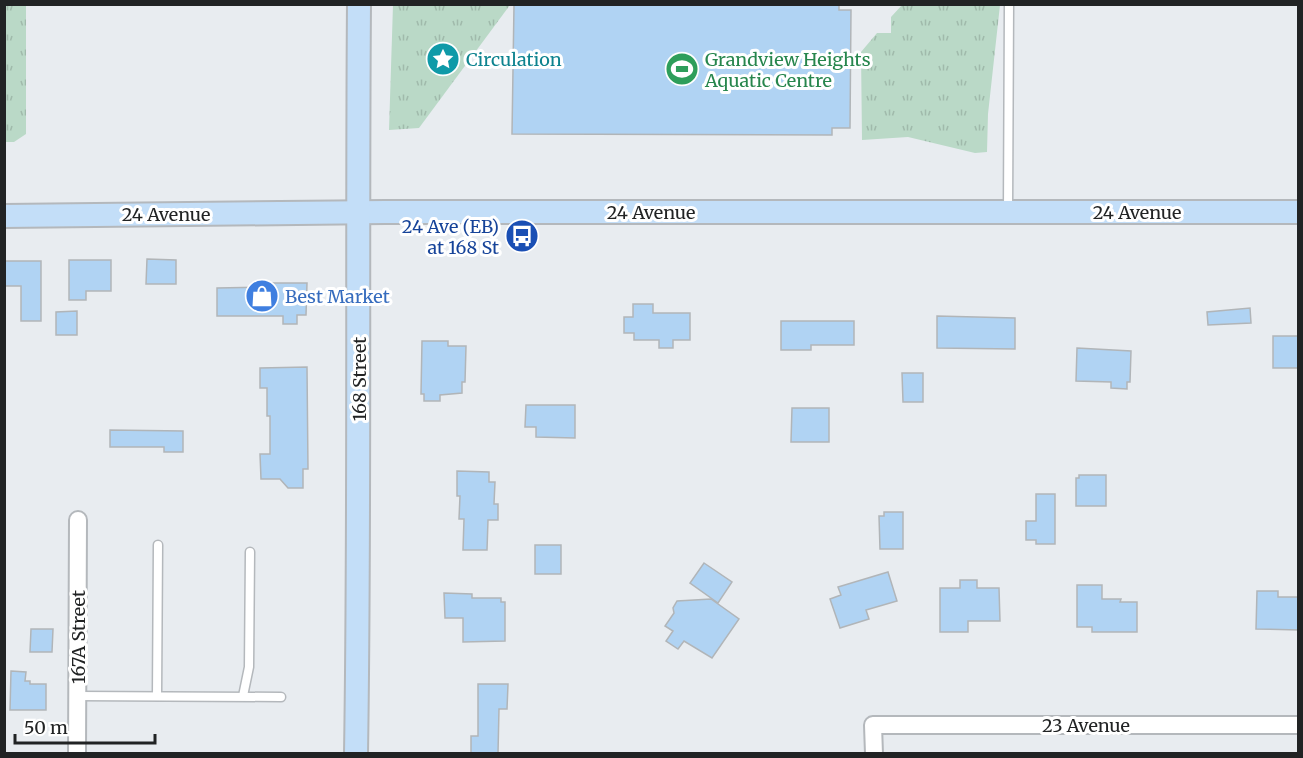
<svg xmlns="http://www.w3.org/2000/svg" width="1303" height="758" font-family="Merriweather,serif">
<defs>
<pattern id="grass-tufts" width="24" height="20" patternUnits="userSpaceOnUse" patternTransform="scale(1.5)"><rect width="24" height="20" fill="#bad9c7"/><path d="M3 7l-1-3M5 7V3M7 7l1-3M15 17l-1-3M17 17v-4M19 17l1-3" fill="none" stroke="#a0baab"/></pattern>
</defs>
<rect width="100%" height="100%" fill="#e8ecf0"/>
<g fill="url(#grass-tufts)">
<path d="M5 4 26 5V134L14 142H5Z"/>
<path d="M393 5H510L419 128 389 130Z"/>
<path d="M902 5H1000L988 114 987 152 975 153 908 137 862 140 861 52 877 33H891V17Z"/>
</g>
<g fill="#b0d3f3" stroke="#b1b5b8" stroke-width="1.5">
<path d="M514 5H839V10H851L850 128H832V135L512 134Z"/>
<path d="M147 259 176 260V284H146Z"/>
<path d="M69 260H111V291H86V300H69Z"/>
<path d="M4 261H41V321H21V286H4Z"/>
<path d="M271 283H307L306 315H297V324H283V316H217V288L271 287Z"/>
<path d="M633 304H653V313H690V340H673V348H659V340H634V333H624V317H633Z"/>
<path d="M1250 308 1251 323 1208 325 1207 312Z"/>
<path d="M77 311V335H56V312Z"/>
<path d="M937 316 1015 318V349L937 348Z"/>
<path d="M781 321H854V345H811V350H781Z"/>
<rect x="1273" y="336" width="26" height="32"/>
<path d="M422 341H448V346H466L465 382H462V393L440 395V401H424V394H421Z"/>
<path d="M1077 348 1131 351 1130 382H1127V389L1111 388V382L1076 381Z"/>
<path d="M307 367 308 469H303V488H288L280 479H261L260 454H270V416H267V388H260V368Z"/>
<path d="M902 373H923V402H903Z"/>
<path d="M526 405H575V438L536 437V427H525Z"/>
<path d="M792 408H829V442H791Z"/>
<path d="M110 430 183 431V452H164V447H110Z"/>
<path d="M457 471 489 472V482H495L494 504H498V520H488L487 550H463L464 519H459L460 496H457Z"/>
<path d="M1079 475H1106V506H1076V478H1079Z"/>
<path d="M1036 494H1055V544H1036V540H1026V521H1036Z"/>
<path d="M884 512H903V549H880L879 516H884Z"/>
<rect x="535" y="545" width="26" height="29"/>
<path d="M704 563 732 582 718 603 690 583Z"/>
<path d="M888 572 897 601 866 610 869 619 840 628 830 599 841 595 838 587Z"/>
<path d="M960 580H977V588H999L1000 621H968V632H940V588H960Z"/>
<path d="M1077 585H1102V599H1121L1120 602H1137V632H1092V627H1077Z"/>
<path d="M1257 591H1278V597H1299V630L1256 629Z"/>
<path d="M444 593 472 594V598H501V602H505V641L463 642V618H445Z"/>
<path d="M711 599 739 619 712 658 684 641 678 649 666 641 673 631 665 626 674 613 673 608 677 601Z"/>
<path d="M31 629H53L52 652H30Z"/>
<path d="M11 671 26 672 25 681H30V684H46V710H10Z"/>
<path d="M478 684H508L507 709H499L498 753H471V736H478Z"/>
</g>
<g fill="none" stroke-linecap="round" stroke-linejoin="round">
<defs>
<g id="service">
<path d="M1008 211 1009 4"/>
<path d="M77 696 281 697"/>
<path d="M157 696 158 545"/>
<path d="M243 696 249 667 250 552"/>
</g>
<g id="minor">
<path d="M77 754 78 520"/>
<path d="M874 754 873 725H1298"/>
</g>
<g id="secondary">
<path d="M4 216 385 212H1298"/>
<path d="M356 754C360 504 357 254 359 4"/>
</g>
</defs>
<use href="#service" stroke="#b4b8bc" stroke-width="11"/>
<use href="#minor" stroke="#b4b8bc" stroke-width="20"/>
<use href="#secondary" stroke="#b4b8bc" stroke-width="26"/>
<use href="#service" stroke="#fff" stroke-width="8"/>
<use href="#minor" stroke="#fff" stroke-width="16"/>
<use href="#secondary" stroke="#c3def8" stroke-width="22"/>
</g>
<defs>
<symbol id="sight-disc" viewBox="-11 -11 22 22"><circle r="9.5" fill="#0f9aa8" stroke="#fff"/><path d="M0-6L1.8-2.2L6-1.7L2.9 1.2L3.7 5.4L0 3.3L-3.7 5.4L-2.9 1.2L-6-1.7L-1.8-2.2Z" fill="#fff"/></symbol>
<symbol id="stadium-disc" viewBox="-11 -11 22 22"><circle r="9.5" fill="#2e9e5b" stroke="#fff"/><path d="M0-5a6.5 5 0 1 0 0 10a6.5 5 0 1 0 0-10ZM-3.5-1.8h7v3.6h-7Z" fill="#fff"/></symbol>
<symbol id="bus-disc" viewBox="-11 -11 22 22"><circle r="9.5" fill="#1a4fb4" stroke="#fff"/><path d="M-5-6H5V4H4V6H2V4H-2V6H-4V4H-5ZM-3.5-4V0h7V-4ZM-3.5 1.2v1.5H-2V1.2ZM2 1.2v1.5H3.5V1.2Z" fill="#fff"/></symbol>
<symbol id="shop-disc" viewBox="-11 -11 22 22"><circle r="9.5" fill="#3f7fe0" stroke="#fff"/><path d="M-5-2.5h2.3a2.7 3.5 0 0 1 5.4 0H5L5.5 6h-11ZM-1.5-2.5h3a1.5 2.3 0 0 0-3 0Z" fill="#fff"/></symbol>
</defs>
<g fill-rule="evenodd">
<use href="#sight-disc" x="424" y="40" width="38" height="38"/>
<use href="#stadium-disc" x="663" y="50" width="38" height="38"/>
<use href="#bus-disc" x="503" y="217" width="38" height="38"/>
<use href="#shop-disc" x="243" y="277" width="38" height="38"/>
</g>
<g text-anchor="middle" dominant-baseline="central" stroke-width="6" stroke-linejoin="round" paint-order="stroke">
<g font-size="18" fill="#0d838f" stroke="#fff" text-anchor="start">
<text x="466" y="59">Circulation</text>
</g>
<g font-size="18" fill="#27864d" stroke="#fff" text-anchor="start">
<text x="705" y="59">Grandview Heights<tspan x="705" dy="21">Aquatic Centre</tspan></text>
</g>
<g font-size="18" fill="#212324" stroke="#fff">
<text x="651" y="212">24 Avenue</text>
<text x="1137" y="212">24 Avenue</text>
<text x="166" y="214">24 Avenue</text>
<text transform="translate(359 379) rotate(-90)">168 Street</text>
<text transform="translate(78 637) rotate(-90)">167A Street</text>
<text x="1086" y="725">23 Avenue</text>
</g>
<g font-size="18" fill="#164399" stroke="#fff" text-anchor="end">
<text x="499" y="226">24 Ave (EB)<tspan x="499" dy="21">at 168 St</tspan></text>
</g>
<g font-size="18" fill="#366cbe" stroke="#fff" text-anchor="start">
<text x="285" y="296">Best Market</text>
</g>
</g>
<rect width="1303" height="758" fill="none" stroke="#212324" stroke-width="12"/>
<path d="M15 734v9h140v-9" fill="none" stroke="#212324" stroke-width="3"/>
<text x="24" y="734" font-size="18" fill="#212324" stroke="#ffffff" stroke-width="4.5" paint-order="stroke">50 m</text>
</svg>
